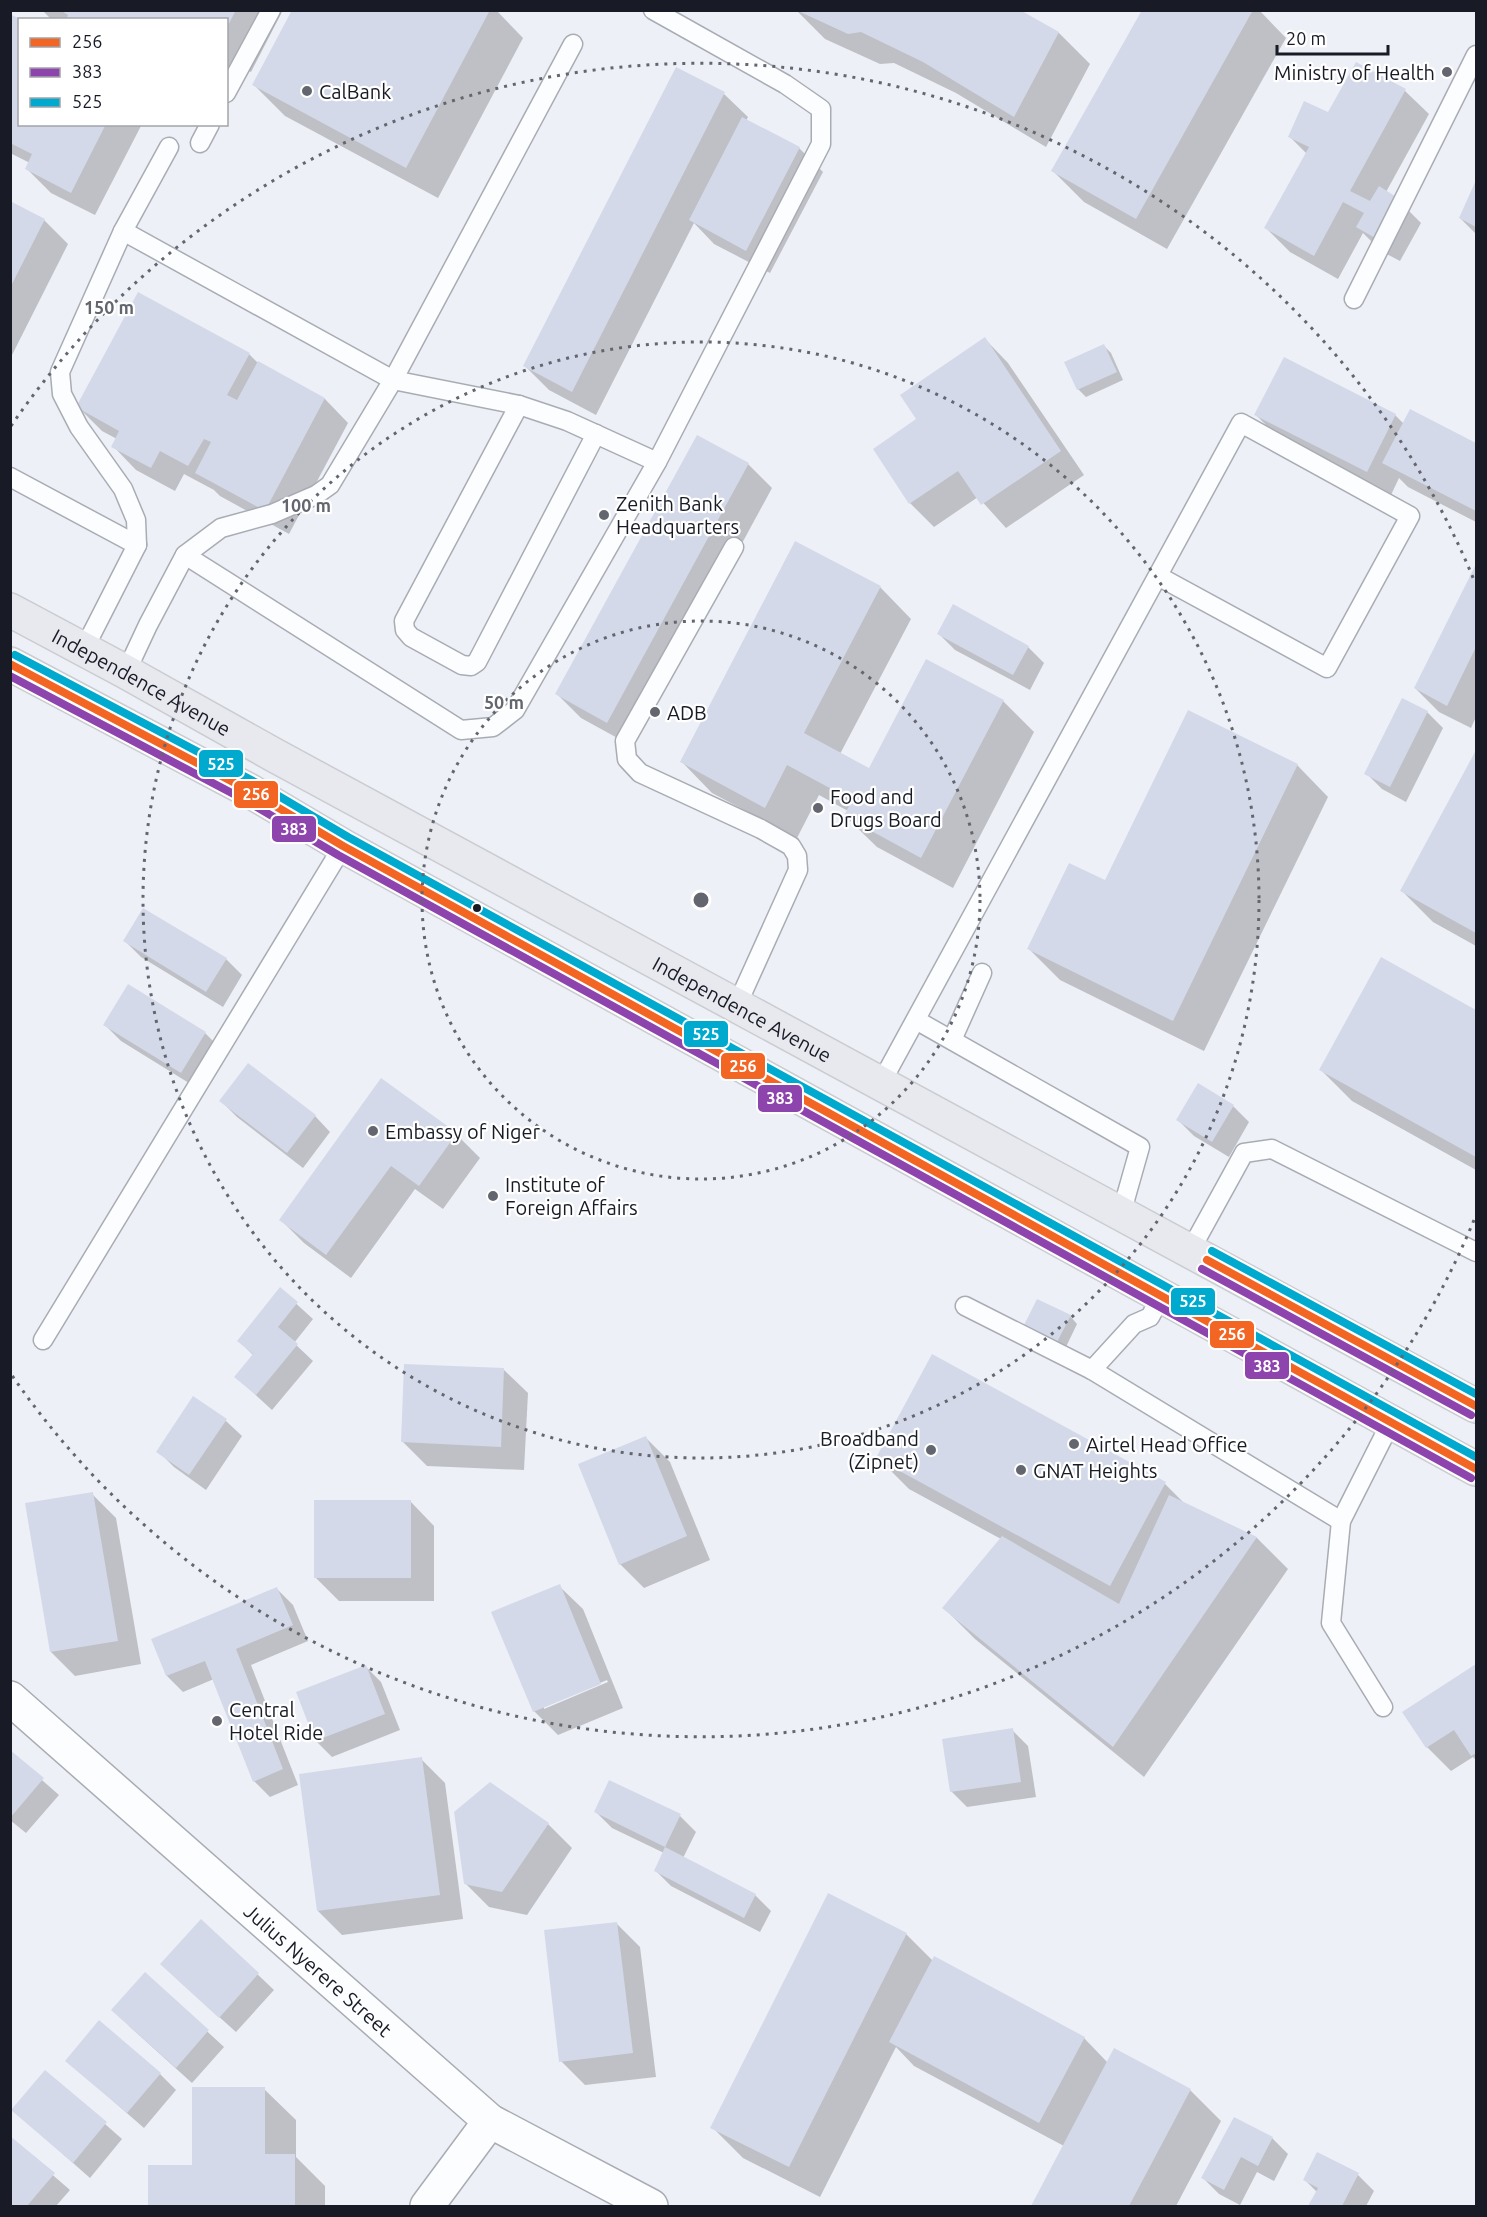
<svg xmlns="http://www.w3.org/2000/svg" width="1487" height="2217" font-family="Ubuntu,sans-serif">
<rect width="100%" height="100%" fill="#eef0f7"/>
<g fill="#0003" fill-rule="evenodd">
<path d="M42 10H283L251 72 233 63 226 77V20H52Z"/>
<path d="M293 10H496L523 38 438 198 285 116 254 85Z"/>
<path d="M796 10H1017L1059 33 1090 64 1046 147 956 93 894 63 880 64 825 39Z"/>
<path d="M1143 10H1259L1286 38 1167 249 1084 202 1053 171Z"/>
<path d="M10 16 20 124H142L95 215 51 193 27 169 30 163 10 153Z"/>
<path d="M1357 64 1405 91 1429 114 1386 192 1397 199 1421 223 1400 261 1381 251 1363 233 1338 279 1290 252 1266 228 1307 154 1290 137 1328 114Z"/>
<path d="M677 69 724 94 748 117 746 121 799 148 823 172 770 273 714 244 694 223 596 415 549 390 525 366Z"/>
<path d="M1476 184V234L1460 218Z"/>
<path d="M10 203 44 220 68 244 10 359Z"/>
<path d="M985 339 1008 363 1084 475 1006 528 978 497 934 527 910 503 918 420Z"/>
<path d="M1104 346 1111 353 1123 380 1086 397 1078 389Z"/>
<path d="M249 354 257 362 325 399 348 423 289 534 220 496 214 490 184 474 175 491 136 470 113 446 117 439 102 431 78 407Z"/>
<path d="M1411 411 1476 445V522L1408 487 1399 478 1391 495 1280 439 1256 415H1395L1404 424Z"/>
<path d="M697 437 748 464 772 488 632 746 581 718 557 694Z"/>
<path d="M795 543 880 587 911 619 840 754 870 770 1003 701 1034 732 953 888 877 847 845 816 848 811 819 795 797 838 712 793 681 761Z"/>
<path d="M1476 567V717L1471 728 1439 712 1415 688Z"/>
<path d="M939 634 1028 647 1044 663 1030 690 955 650Z"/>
<path d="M1403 700 1427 712 1443 728 1406 802 1382 789 1366 773Z"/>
<path d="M1476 754V946L1433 922 1402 891Z"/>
<path d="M1297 765 1328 797 1204 1051 1060 980 1029 949 1106 882Z"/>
<path d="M125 941 226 959 242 975 223 1007 141 957Z"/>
<path d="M1381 959 1476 1012V1170L1352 1101 1321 1070Z"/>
<path d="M105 1025 205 1033 221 1049 197 1088 121 1041Z"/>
<path d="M221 1101 315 1116 330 1132 303 1168 237 1117Z"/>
<path d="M1233 1106 1249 1122 1229 1157 1194 1136 1178 1120Z"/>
<path d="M456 1134 480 1158 443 1209 415 1189 351 1278 304 1243 281 1220Z"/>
<path d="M280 1289 313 1319 294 1343 313 1361 272 1410 236 1377 254 1356 239 1341Z"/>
<path d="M1070 1316 1077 1324 1064 1351 1033 1335Z"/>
<path d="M504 1370 528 1393 524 1470 427 1466 403 1442Z"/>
<path d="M194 1398 226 1421 242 1436 206 1490 174 1467 158 1451Z"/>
<path d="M646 1438 670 1462 710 1560 644 1588 620 1564Z"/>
<path d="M878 1458 1165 1484 1186 1505 1257 1538 1288 1569 1144 1777 975 1639 944 1608 1001 1539 909 1489Z"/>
<path d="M92 1494 116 1518 141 1664 75 1676 51 1652Z"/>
<path d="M411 1502 434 1526V1601H339L315 1577Z"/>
<path d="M559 1586 583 1609 623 1708 558 1735 534 1711ZM607 1680 608 1682 544 1709V1706Z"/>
<path d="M277 1589 293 1605 308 1641 251 1665 298 1785 270 1797 254 1781 214 1679 183 1692 167 1676 153 1640Z"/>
<path d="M365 1666 381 1682 400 1730 332 1757 316 1741 298 1693Z"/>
<path d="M1476 1666V1760L1473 1757 1451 1771 1427 1747 1405 1712Z"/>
<path d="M1012 1730 1028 1746 1036 1797 967 1807 951 1791Z"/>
<path d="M10 1752 59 1795 26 1833 10 1820Z"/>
<path d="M421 1759 445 1783 463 1919 342 1935 318 1911Z"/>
<path d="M596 1812 680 1816 696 1832 683 1858 755 1895 771 1911 760 1932 671 1886 655 1870 664 1853 612 1828Z"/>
<path d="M548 1824 572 1848 527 1915 489 1907 465 1883Z"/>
<path d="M201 1921 274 1990 236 2032 178 1980Z"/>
<path d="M616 1923 640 1947 656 2077 585 2085 561 2061Z"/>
<path d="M906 1934 933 1961 1084 2038 1108 2063 1190 2090 1221 2121 1176 2206H1033L1064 2146 914 2066 896 2047 820 2197 743 2158 712 2127Z"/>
<path d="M145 1974 224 2047 192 2083 129 2026Z"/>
<path d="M67 2061 160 2074 176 2090 144 2128Z"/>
<path d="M46 2072 122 2139 90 2178 13 2110Z"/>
<path d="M264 2089 296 2120V2157L325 2186V2206H149V2167H194Z"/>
<path d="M10 2138 70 2190 56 2206H10Z"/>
<path d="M1272 2138 1288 2154 1274 2181 1257 2172 1240 2205 1219 2194 1203 2178Z"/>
<path d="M1358 2175 1374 2191 1366 2206H1310L1317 2192 1305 2180Z"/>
</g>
<g fill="#d4d9e9">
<path d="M60 10H236L226 29V20H66L68 15Z"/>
<path d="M292 10H490L406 168 252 85Z"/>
<path d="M796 10H1020L1059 32 1014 117 923 62 861 32 848 34Z"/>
<path d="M1142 10H1253L1136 219 1051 171Z"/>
<path d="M10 14 20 19V124H106L71 193 25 169 32 154 10 143Z"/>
<path d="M1356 62 1406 89 1350 191 1370 201 1379 186 1398 198 1375 238 1356 227 1364 213 1343 202 1314 256 1264 228 1309 147 1288 137 1304 101 1328 112Z"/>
<path d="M676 67 725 92 572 392 523 366Z"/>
<path d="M742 117 800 147 746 251 689 220Z"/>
<path d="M1476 180V227L1459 218Z"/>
<path d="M10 201 45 219 10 288Z"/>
<path d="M138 292 250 353 227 395 237 400 258 361 325 398 265 511 195 473 211 442 204 439 188 466 160 451 151 468 111 447 119 431 76 407Z"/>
<path d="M985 337 1061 451 981 505 958 471 909 504 873 449 916 419 900 395Z"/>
<path d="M1104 344 1117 372 1077 390 1064 362Z"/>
<path d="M1284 357 1396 414 1367 472 1254 415Z"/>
<path d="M1410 409 1476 443V511L1382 463Z"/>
<path d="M697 435 749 463 607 723 555 694Z"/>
<path d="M795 541 881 586 804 733 869 768 926 659 1004 700 921 858 844 816 852 800 787 765 765 808 680 762Z"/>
<path d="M1476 564V647L1447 706 1414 688Z"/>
<path d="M953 604 1029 646 1013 675 937 634Z"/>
<path d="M1402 698 1428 711 1390 787 1364 774Z"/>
<path d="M1188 710 1298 764 1173 1021 1027 949 1069 863 1105 880Z"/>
<path d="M1476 750V933L1400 891Z"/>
<path d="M143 908 227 958 206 992 123 941Z"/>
<path d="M1381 957 1476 1010V1157L1319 1070Z"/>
<path d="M128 984 206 1032 181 1073 103 1025Z"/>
<path d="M248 1063 316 1115 287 1153 219 1101Z"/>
<path d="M381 1078 457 1133 419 1186 391 1166 326 1255 279 1220Z"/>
<path d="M1198 1083 1234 1105 1212 1142 1176 1120Z"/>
<path d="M280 1287 298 1302 278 1327 298 1344 256 1395 234 1377 253 1354 237 1341Z"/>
<path d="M1037 1299 1071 1315 1056 1344 1023 1327Z"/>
<path d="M932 1354 1166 1482 1110 1586 876 1458Z"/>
<path d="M404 1364 504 1368 501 1447 401 1442Z"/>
<path d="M193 1396 227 1419 189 1475 156 1452Z"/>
<path d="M646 1436 687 1536 619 1565 578 1464Z"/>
<path d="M93 1492 118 1641 50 1652 25 1503Z"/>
<path d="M1169 1495 1257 1537 1113 1747 942 1608 1002 1536 1119 1604Z"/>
<rect x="314" y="1500" width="97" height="78"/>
<path d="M560 1584 601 1684 533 1712 491 1612Z"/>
<path d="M277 1587 293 1625 236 1649 283 1769 253 1782 205 1661 166 1676 151 1639Z"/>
<path d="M1476 1664V1753L1471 1756 1454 1730 1426 1748 1402 1712Z"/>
<path d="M366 1665 385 1714 315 1741 296 1692Z"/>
<path d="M1013 1728 1021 1782 950 1792 942 1739Z"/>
<path d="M10 1750 44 1778 10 1818Z"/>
<path d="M422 1757 440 1895 317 1911 299 1774Z"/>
<path d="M609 1780 681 1814 665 1847 594 1812Z"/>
<path d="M490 1782 549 1823 502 1892 464 1884 454 1812Z"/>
<path d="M665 1847 756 1894 744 1918 654 1871Z"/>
<path d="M828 1893 907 1933 789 2167 710 2128Z"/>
<path d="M201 1919 259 1973 219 2018 160 1964Z"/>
<path d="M617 1922 633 2053 559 2062 544 1930Z"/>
<path d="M934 1956 1085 2037 1039 2123 889 2042Z"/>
<path d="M145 1972 209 2030 176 2068 111 2010Z"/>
<path d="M99 2020 161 2073 127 2113 65 2061Z"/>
<path d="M1114 2048 1191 2089 1129 2206H1031Z"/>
<path d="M45 2070 107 2122 73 2163 11 2110Z"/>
<path d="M192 2087H265V2154H295V2206H148V2165H192Z"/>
<path d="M1234 2117 1273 2137 1258 2166 1241 2157 1224 2190 1201 2178Z"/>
<path d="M10 2136 55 2173 27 2206 10 2205Z"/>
<path d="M1317 2152 1359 2173 1342 2206H1308L1318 2188 1303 2180Z"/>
</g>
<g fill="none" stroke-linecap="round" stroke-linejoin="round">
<defs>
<g id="service">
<path d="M226 93 271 10"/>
<path d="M200 143 210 124"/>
<path d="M123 231 393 380 519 405 567 421 657 462"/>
<path d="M1354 299 1476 55"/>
<path d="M519 405 404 621 405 630 411 637 462 665 471 666 477 662 596 434"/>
<path d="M10 477 137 545"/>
<path d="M734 547 625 741 627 759 640 773 761 829 791 846 797 856 798 870 737 1005"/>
<path d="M185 555 461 730 493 727 515 710 657 462 821 144V109L785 84 653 10"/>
<path d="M84 649 137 545 136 520 123 489 79 427 62 394 60 372 123 231 169 147"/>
<path d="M126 672 148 625 185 555 221 528 272 514 316 495 330 485 393 380 573 44"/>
<path d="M916 1020 1140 1147 1121 1214"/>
<path d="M952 1040 982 973"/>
<path d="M881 1083 1241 423 1410 516 1327 668 1158 576"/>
<path d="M1190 1251 1244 1153 1272 1149 1476 1252"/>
<path d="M1162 1295 1150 1317 1134 1324 1092 1370 1341 1521"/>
<path d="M965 1306 1092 1370"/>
<path d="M43 1340 343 846"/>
<path d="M1383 1707 1331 1623 1341 1521 1391 1422"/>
</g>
<g id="minor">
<path id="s1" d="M10 1698 490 2121 651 2206"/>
<path d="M427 2206 490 2121"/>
</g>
<g id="primary">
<path id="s2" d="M10 610 126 672 274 755 1476 1406"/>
<path d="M10 664 250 791 343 846 1476 1469"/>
</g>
</defs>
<use href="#service" stroke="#a9acb4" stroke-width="21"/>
<use href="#minor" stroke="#a9acb4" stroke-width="36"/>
<use href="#primary" stroke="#caccd0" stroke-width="36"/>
<use href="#service" stroke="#fcfdfe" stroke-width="18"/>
<use href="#minor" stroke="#fcfdfe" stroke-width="33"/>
<use href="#primary" stroke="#e7e9ef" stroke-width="33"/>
<defs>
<g id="bus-1">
<path d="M10 664 250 791 343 846 1476 1469"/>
<path d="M1207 1260 1476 1406"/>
</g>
<g id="bus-2">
<path d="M10 676 245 800 338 855 1471 1478"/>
<path d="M1202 1269 1471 1415"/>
</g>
<g id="bus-3">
<path d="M15 655 255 782 348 837 1476 1457"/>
<path d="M1212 1251 1476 1394"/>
</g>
</defs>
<use href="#bus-1" stroke="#fff" stroke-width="12"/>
<use href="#bus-2" stroke="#fff" stroke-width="12"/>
<use href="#bus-3" stroke="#fff" stroke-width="12"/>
<use href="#bus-1" stroke="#f26522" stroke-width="8"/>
<use href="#bus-2" stroke="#8e44ad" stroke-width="8"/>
<use href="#bus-3" stroke="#00a9ce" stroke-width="8"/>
</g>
<g fill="none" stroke="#63666f" stroke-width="3" stroke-dasharray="3 6">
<circle cx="701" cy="900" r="279"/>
<circle cx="701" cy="900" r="558"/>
<path d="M1474 1220A837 837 0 0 1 11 1374M11 426A837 837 0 0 1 1474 580"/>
</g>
<g fill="#63666f" stroke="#fff" stroke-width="2">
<circle cx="1447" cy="72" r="6"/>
<circle cx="307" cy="91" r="6"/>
<circle cx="604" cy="515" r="6"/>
<circle cx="655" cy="712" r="6"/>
<circle cx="818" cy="808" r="6"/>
<circle cx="373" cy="1131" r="6"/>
<circle cx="493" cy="1196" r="6"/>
<circle cx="1074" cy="1444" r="6"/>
<circle cx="931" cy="1450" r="6"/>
<circle cx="1021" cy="1470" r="6"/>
<circle cx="217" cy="1721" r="6"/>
</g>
<circle fill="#181b26" stroke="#fff" stroke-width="2" cx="477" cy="908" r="5"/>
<g text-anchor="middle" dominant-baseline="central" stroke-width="4.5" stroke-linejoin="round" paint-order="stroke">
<g font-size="20" fill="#181b26" stroke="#fff" text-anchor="start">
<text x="1435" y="72" text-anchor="end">Ministry of Health</text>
<text x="319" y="91">CalBank</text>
<text x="616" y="503">Zenith Bank<tspan x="616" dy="23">Headquarters</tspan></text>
<text x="667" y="712">ADB</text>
<text x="830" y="796">Food and<tspan x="830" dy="23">Drugs Board</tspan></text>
<text x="385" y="1131">Embassy of Niger</text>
<text x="505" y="1184">Institute of<tspan x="505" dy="23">Foreign Affairs</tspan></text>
<text x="919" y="1438" text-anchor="end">Broadband<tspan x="919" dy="23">(Zipnet)</tspan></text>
<text x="1086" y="1444">Airtel Head Office</text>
<text x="1033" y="1470">GNAT Heights</text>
<text x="229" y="1709">Central<tspan x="229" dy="23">Hotel Ride</tspan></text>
</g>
<g font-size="20" fill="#181b26" stroke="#fff">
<text stroke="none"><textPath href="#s2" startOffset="150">Independence Avenue</textPath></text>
<text stroke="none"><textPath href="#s2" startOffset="834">Independence Avenue</textPath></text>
<text stroke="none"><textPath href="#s1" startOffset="411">Julius Nyerere Street</textPath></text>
</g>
</g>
<circle cx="701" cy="900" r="9" fill="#63666f" stroke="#fff" stroke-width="3"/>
<g font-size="18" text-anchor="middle" font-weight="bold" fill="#63666f" stroke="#fff" stroke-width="4.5" stroke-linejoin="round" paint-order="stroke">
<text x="109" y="314">150 m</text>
<text x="306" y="512">100 m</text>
<text x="504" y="709">50 m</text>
</g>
<g stroke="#fff" stroke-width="2">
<rect x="198" y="749" width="46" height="29" rx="6" fill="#00a9ce"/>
<rect x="233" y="780" width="46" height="29" rx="6" fill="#f26522"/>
<rect x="271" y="815" width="46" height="28" rx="6" fill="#8e44ad"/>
<rect x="683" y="1020" width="46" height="28" rx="6" fill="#00a9ce"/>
<rect x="720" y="1052" width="46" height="28" rx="6" fill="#f26522"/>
<rect x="757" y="1084" width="46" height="29" rx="6" fill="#8e44ad"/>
<rect x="1170" y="1287" width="46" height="29" rx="6" fill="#00a9ce"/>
<rect x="1209" y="1320" width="46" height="29" rx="6" fill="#f26522"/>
<rect x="1244" y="1351" width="46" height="29" rx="6" fill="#8e44ad"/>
</g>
<g font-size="16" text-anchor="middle" font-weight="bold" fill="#fff">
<text x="221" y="770">525</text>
<text x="256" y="800">256</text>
<text x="294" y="835">383</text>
<text x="706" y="1040">525</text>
<text x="743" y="1072">256</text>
<text x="780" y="1104">383</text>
<text x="1193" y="1307">525</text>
<text x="1232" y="1340">256</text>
<text x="1267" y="1372">383</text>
</g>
<rect width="1487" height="2217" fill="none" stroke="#181b26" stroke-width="24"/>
<rect x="18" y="18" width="210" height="108" fill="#ffffff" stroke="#a3a4a8" stroke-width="1.5"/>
<rect x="30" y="38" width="30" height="9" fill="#f26522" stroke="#a3a4a8" stroke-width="1.5"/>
<text x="72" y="48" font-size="18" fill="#181b26">256</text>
<rect x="30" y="68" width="30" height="9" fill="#8e44ad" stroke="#a3a4a8" stroke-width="1.5"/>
<text x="72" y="78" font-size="18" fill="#181b26">383</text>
<rect x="30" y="98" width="30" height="9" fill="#00a9ce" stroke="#a3a4a8" stroke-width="1.5"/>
<text x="72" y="108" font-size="18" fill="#181b26">525</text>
<path d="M1277 45v9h111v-9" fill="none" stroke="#181b26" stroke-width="3"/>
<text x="1286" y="45" font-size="18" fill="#181b26" stroke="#ffffff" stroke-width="4.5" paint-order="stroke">20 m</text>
</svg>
